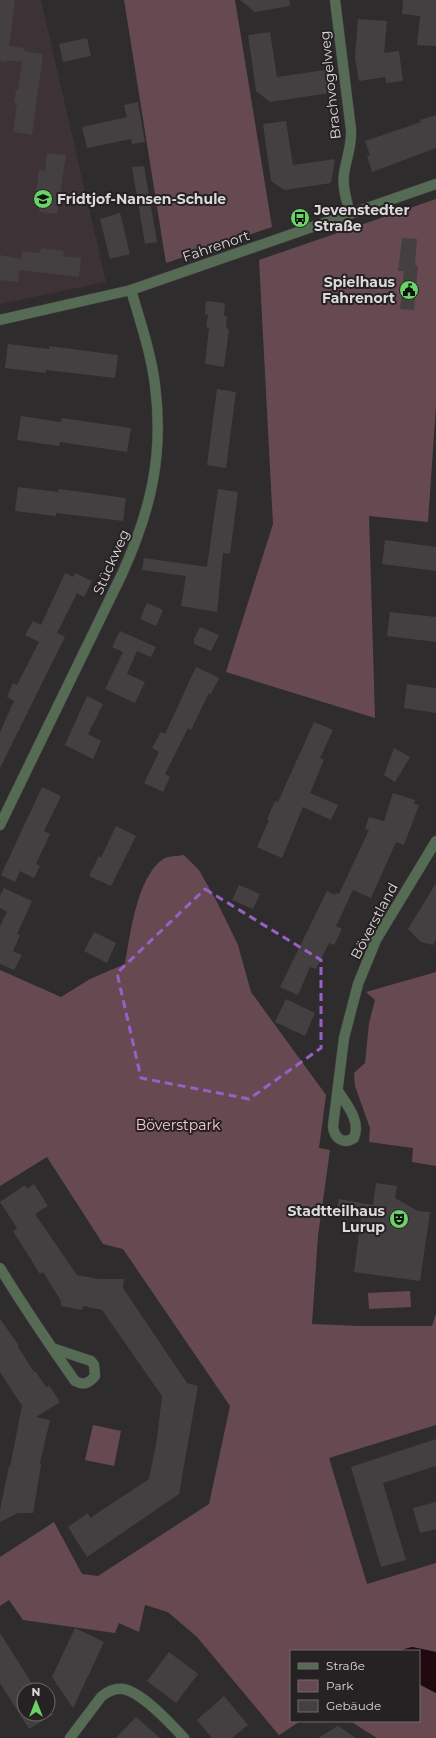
<svg xmlns="http://www.w3.org/2000/svg" width="436" height="1738" font-family="Montserrat,sans-serif">
<rect width="100%" height="100%" fill="#2f2c2d"/>
<path fill="#3d3235" d="M0 0H41L106 282 0 304Z"/>
<g fill="#674a51">
<path d="M124 0H235L272 227 166 263Z"/>
<path d="M436 199V405L428 522 369 516 375 718 226 672 273 524 259 260Z"/>
<path d="M184 855 199 870 217 902 238 945 251 992 326 1095 319 1148 330 1150 318 1236 312 1324 360 1326H432L436 1314V1425L329 1458 367 1584 436 1563V1652L412 1647 398 1651H291V1721H300L279 1735 198 1637 168 1612 145 1605 139 1632 119 1623 115 1633 23 1620 9 1600 0 1606V1557L54 1522 82 1574 98 1576 209 1504 230 1406 123 1249 103 1244 47 1157 0 1186V970L61 997 90 979 125 964C130 935 137 877 163 859 167 856 178 856 184 855Z"/>
<path d="M436 972V1166L412 1162 413 1148 369 1142 370 1128 355 1086 354 1073 365 1063 369 1023 375 1000 366 992Z"/>
<path d="M410 1291 411 1307 369 1309 368 1293Z"/>
<path d="M93 1425 121 1431 114 1466 85 1460Z"/>
<path d="M419 1684 436 1693V1738H377L350 1721H419Z"/>
</g>
<path fill="#684950" d="M279 1465 317 1603 345 1651H291V1721H300L279 1735 197 1637 168 1612 144 1604V1577L149 1562 160 1546 216 1514 239 1467Z"/>
<path fill="#210910" d="M412 1647 436 1652V1693L419 1684V1651H398Z"/>
<g fill="#444041">
<path d="M0 0H15L9 46 24 48V51L43 54 32 135 13 132 17 103H14L16 90H18L22 62 7 60V62L0 61Z"/>
<path d="M240 0H289L290 6 255 12Z"/>
<path d="M403 0H436V46L417 45 420 16 402 14Z"/>
<path d="M358 19 387 21 384 53 399 51 403 81 386 83 385 77 359 81 355 57Z"/>
<path d="M270 32 277 77 332 69 336 92 270 102 256 91 248 35Z"/>
<path d="M87 38 91 56 63 62 59 44Z"/>
<path d="M138 102 145 142 132 144 131 139 87 148 82 127 127 117 124 105Z"/>
<path d="M436 115V148L372 172 367 156 370 155 365 141 421 122 420 120Z"/>
<path d="M286 121 293 165 335 159 331 183 284 190 271 181 263 124Z"/>
<path d="M47 153 66 155 57 214 39 212 41 194H36L39 170 45 171Z"/>
<path d="M144 166 157 242 145 244 132 167Z"/>
<path d="M120 213 130 254 110 259 100 219Z"/>
<path d="M402 238 417 239 415 265 418 266 414 310 400 309 404 271H398Z"/>
<path d="M41 248 64 251 63 256 81 258 79 277 20 270 18 282 0 280V255L21 259 22 251 40 253Z"/>
<path d="M206 301 225 303 224 316H227L226 328 229 329 224 367 205 364 209 328 206 327 208 315 205 314Z"/>
<path d="M8 344 49 349V346L118 355 115 378 46 370V373L5 368Z"/>
<path d="M217 389 236 392 226 468 207 465Z"/>
<path d="M21 416 61 422 62 418 131 428 127 452 60 442 59 446 17 440Z"/>
<path d="M18 487 58 492 59 489 126 498 123 521 56 513V516L15 511Z"/>
<path d="M218 489 238 492 230 554 223 553 217 612 181 606 186 576 142 570 144 558 207 567Z"/>
<path d="M385 540 436 547V571L382 564Z"/>
<path d="M65 573 73 577 75 573 92 581 84 597 77 593 57 633 65 637 0 768V732L14 701 7 697 13 683 17 685 39 642 25 635 33 621 41 625Z"/>
<path d="M147 603 163 610 156 626 140 619Z"/>
<path d="M390 612 436 617V642L387 636Z"/>
<path d="M200 627 219 635 211 651 194 644V639Z"/>
<path d="M120 631 156 647 151 657 137 651 127 674 145 682 135 703 105 689 123 652 112 647Z"/>
<path d="M196 667 219 678 211 694 209 693 191 730 188 728 165 774 170 777 163 792 144 783 159 752 152 748 161 732 165 734Z"/>
<path d="M407 684 436 688V713L404 708Z"/>
<path d="M87 696 103 704 88 734 101 741 93 759 65 745Z"/>
<path d="M314 722 333 730 320 758 324 760 310 793 338 805 331 820 303 807 282 858 257 847 269 820 267 819 275 801 278 802Z"/>
<path d="M394 748 410 757 395 782 384 775Z"/>
<path d="M42 787 61 796 44 831 50 834 36 864 40 866 34 878 20 871 15 882 1 875Z"/>
<path d="M393 793 415 800 414 804 419 805 404 845 396 842 371 898 353 890 336 926 342 929 334 945 329 943 316 969 310 967 298 995 280 987 327 891 335 895 336 893 339 894 369 830 365 829 369 817 384 821Z"/>
<path d="M116 826 136 836 111 886 89 876 99 856 101 858Z"/>
<path d="M436 883V940L433 945 421 942 408 929Z"/>
<path d="M239 885 260 894 253 909 232 900Z"/>
<path d="M4 888 32 901 17 934 20 935 13 951 22 955 14 970 0 964V926L7 912 0 908V896Z"/>
<path d="M94 932 116 943 107 963 84 951Z"/>
<path d="M286 999 315 1013 305 1036 275 1022Z"/>
<path d="M376 1183 397 1186 395 1198 418 1211 430 1212 420 1281 354 1272 361 1218 336 1215 339 1199 373 1205Z"/>
<path d="M34 1184 48 1206 35 1214 77 1275 98 1279H124L123 1288 187 1383 198 1386 179 1494 87 1557 68 1527 88 1513 90 1518 149 1479 157 1439 162 1396 102 1310 83 1306 82 1310 61 1306V1301L43 1272 40 1274 13 1231 17 1228 0 1202 25 1185 27 1189Z"/>
<path d="M0 1319 18 1344V1347L34 1372H36L46 1387 49 1385 60 1402 36 1417 50 1420 40 1463 41 1465 33 1513H18L0 1522V1510L9 1466 10 1467 22 1406 0 1372Z"/>
<path d="M436 1439V1466L383 1483 406 1560 381 1567 351 1467Z"/>
<path d="M436 1502V1529L420 1533 413 1508Z"/>
<path d="M75 1628 104 1642 73 1708 52 1677Z"/>
<path d="M0 1633 36 1690H24V1714H54L29 1729 0 1683Z"/>
<path d="M169 1652 198 1674 176 1703 147 1681Z"/>
<path d="M224 1696 248 1725 232 1738H212L197 1720Z"/>
<path d="M136 1717 160 1738H116Z"/>
<path d="M338 1726 356 1738H318Z"/>
</g>
<g fill="none" stroke-linecap="round" stroke-linejoin="round">
<defs>
<g id="minor">
<path d="M335 0 351 130C352 146 346 159 344 174 342 188 347 201 350 214"/>
<path d="M0 320 131 290 436 184"/>
<path d="M0 825 122 574C151 510 164 455 155 385 151 353 140 321 131 290"/>
<path d="M338 1091C347 1105 361 1121 354 1138 343 1145 334 1138 333 1126L344 1038 358 984 376 940 436 841"/>
<path d="M0 1268C24 1307 49 1344 75 1381 84 1386 89 1383 95 1376L94 1365 91 1361 52 1348"/>
<path d="M70 1738 101 1697C107 1692 114 1688 123 1689 142 1692 171 1724 184 1738"/>
</g>
</defs>
<use href="#minor" stroke="#4b4849" stroke-width="11"/>
<use href="#minor" stroke="#556b53" stroke-width="10"/>
</g>
<path fill="none" stroke="#9860c7" stroke-width="3" stroke-dasharray="8 5" stroke-linejoin="round" d="M205 889 321 960V1048L249 1099 141 1078 117 973Z"/>
<defs>
<symbol id="school-disc" viewBox="-11 -11 22 22"><circle r="9.5" fill="#69d464" stroke="#262223"/><path d="M0-5L7-2L0 1L-7-2ZM-4 1L0 2.5L4 1V4Q0 6-4 4Z" fill="#111"/></symbol>
<symbol id="bus-disc" viewBox="-11 -11 22 22"><circle r="9.5" fill="#69d464" stroke="#262223"/><path d="M-5-6H5V4H4V6H2V4H-2V6H-4V4H-5ZM-3.5-4V0h7V-4ZM-3.5 1.2v1.5H-2V1.2ZM2 1.2v1.5H3.5V1.2Z" fill="#111"/></symbol>
<symbol id="civic-disc" viewBox="-11 -11 22 22"><circle r="9.5" fill="#69d464" stroke="#262223"/><path d="M-.6-6.5H3V-4.5H.6V-3L4-1V1h2V6H-6V1h2V-1L-.6-3ZM-1.2 2.5V6h2.4V2.5Z" fill="#111"/></symbol>
<symbol id="theatre-disc" viewBox="-11 -11 22 22"><circle r="9.5" fill="#69d464" stroke="#262223"/><path d="M-5-5.5Q0-4 5-5.5V0Q5 5 0 6Q-5 5-5 0ZM-3.3-2.5H-1v1.5H-3.3ZM1-2.5H3.3v1.5H1ZM-2.8 1Q0 5.5 2.8 1Z" fill="#111"/></symbol>
</defs>
<g fill-rule="evenodd">
<use href="#school-disc" x="32" y="188" width="22" height="22"/>
<use href="#bus-disc" x="289" y="207" width="22" height="22"/>
<use href="#civic-disc" x="398" y="279" width="22" height="22"/>
<use href="#theatre-disc" x="388" y="1208" width="22" height="22"/>
</g>
<g text-anchor="middle" dominant-baseline="central" stroke-width="4" stroke-linejoin="round" paint-order="stroke">
<g font-size="14" fill="#dbd9da" stroke="#262223">
<text transform="translate(330 85) rotate(-96)">Brachvogelweg</text>
<text transform="translate(216 246) rotate(-19)">Fahrenort</text>
<text transform="translate(111 562) rotate(-66)">Stückweg</text>
<text transform="translate(374 921) rotate(-62)">Böverstland</text>
</g>
<g font-size="14" font-weight="bold" fill="#dbd9da" stroke="#262223" text-anchor="start">
<text x="57" y="199">Fridtjof-Nansen-Schule</text>
<text x="314" y="210">Jevenstedter<tspan x="314" dy="16">Straße</tspan></text>
<text x="395" y="282" text-anchor="end">Spielhaus<tspan x="395" dy="16">Fahrenort</tspan></text>
<text x="385" y="1211" text-anchor="end">Stadtteilhaus<tspan x="385" dy="16">Lurup</tspan></text>
</g>
<g font-size="14" fill="#fac8d3" stroke="#262223">
<text x="178" y="1125">Böverstpark</text>
</g>
</g>
<rect x="290" y="1650" width="130" height="72" fill="#262223" stroke="#6e6b6c"/>
<rect x="298" y="1663" width="20" height="6" fill="#556b53" stroke="#6e6b6c"/>
<text x="326" y="1670" font-size="12" fill="#dbd9da">Straße</text>
<rect x="298" y="1680" width="20" height="12" fill="#674a51" stroke="#6e6b6c"/>
<text x="326" y="1690" font-size="12" fill="#dbd9da">Park</text>
<rect x="298" y="1700" width="20" height="12" fill="#444041" stroke="#6e6b6c"/>
<text x="326" y="1710" font-size="12" fill="#dbd9da">Gebäude</text>
<g transform="translate(36 1702)"><circle r="19" fill="#262223" stroke="#6e6b6c"/>
<path d="M0-3L7 15L0 10L-7 15Z" fill="#69d464"/>
<text y="-6" font-size="11" font-weight="bold" text-anchor="middle" fill="#dbd9da">N</text>
</g>
</svg>
